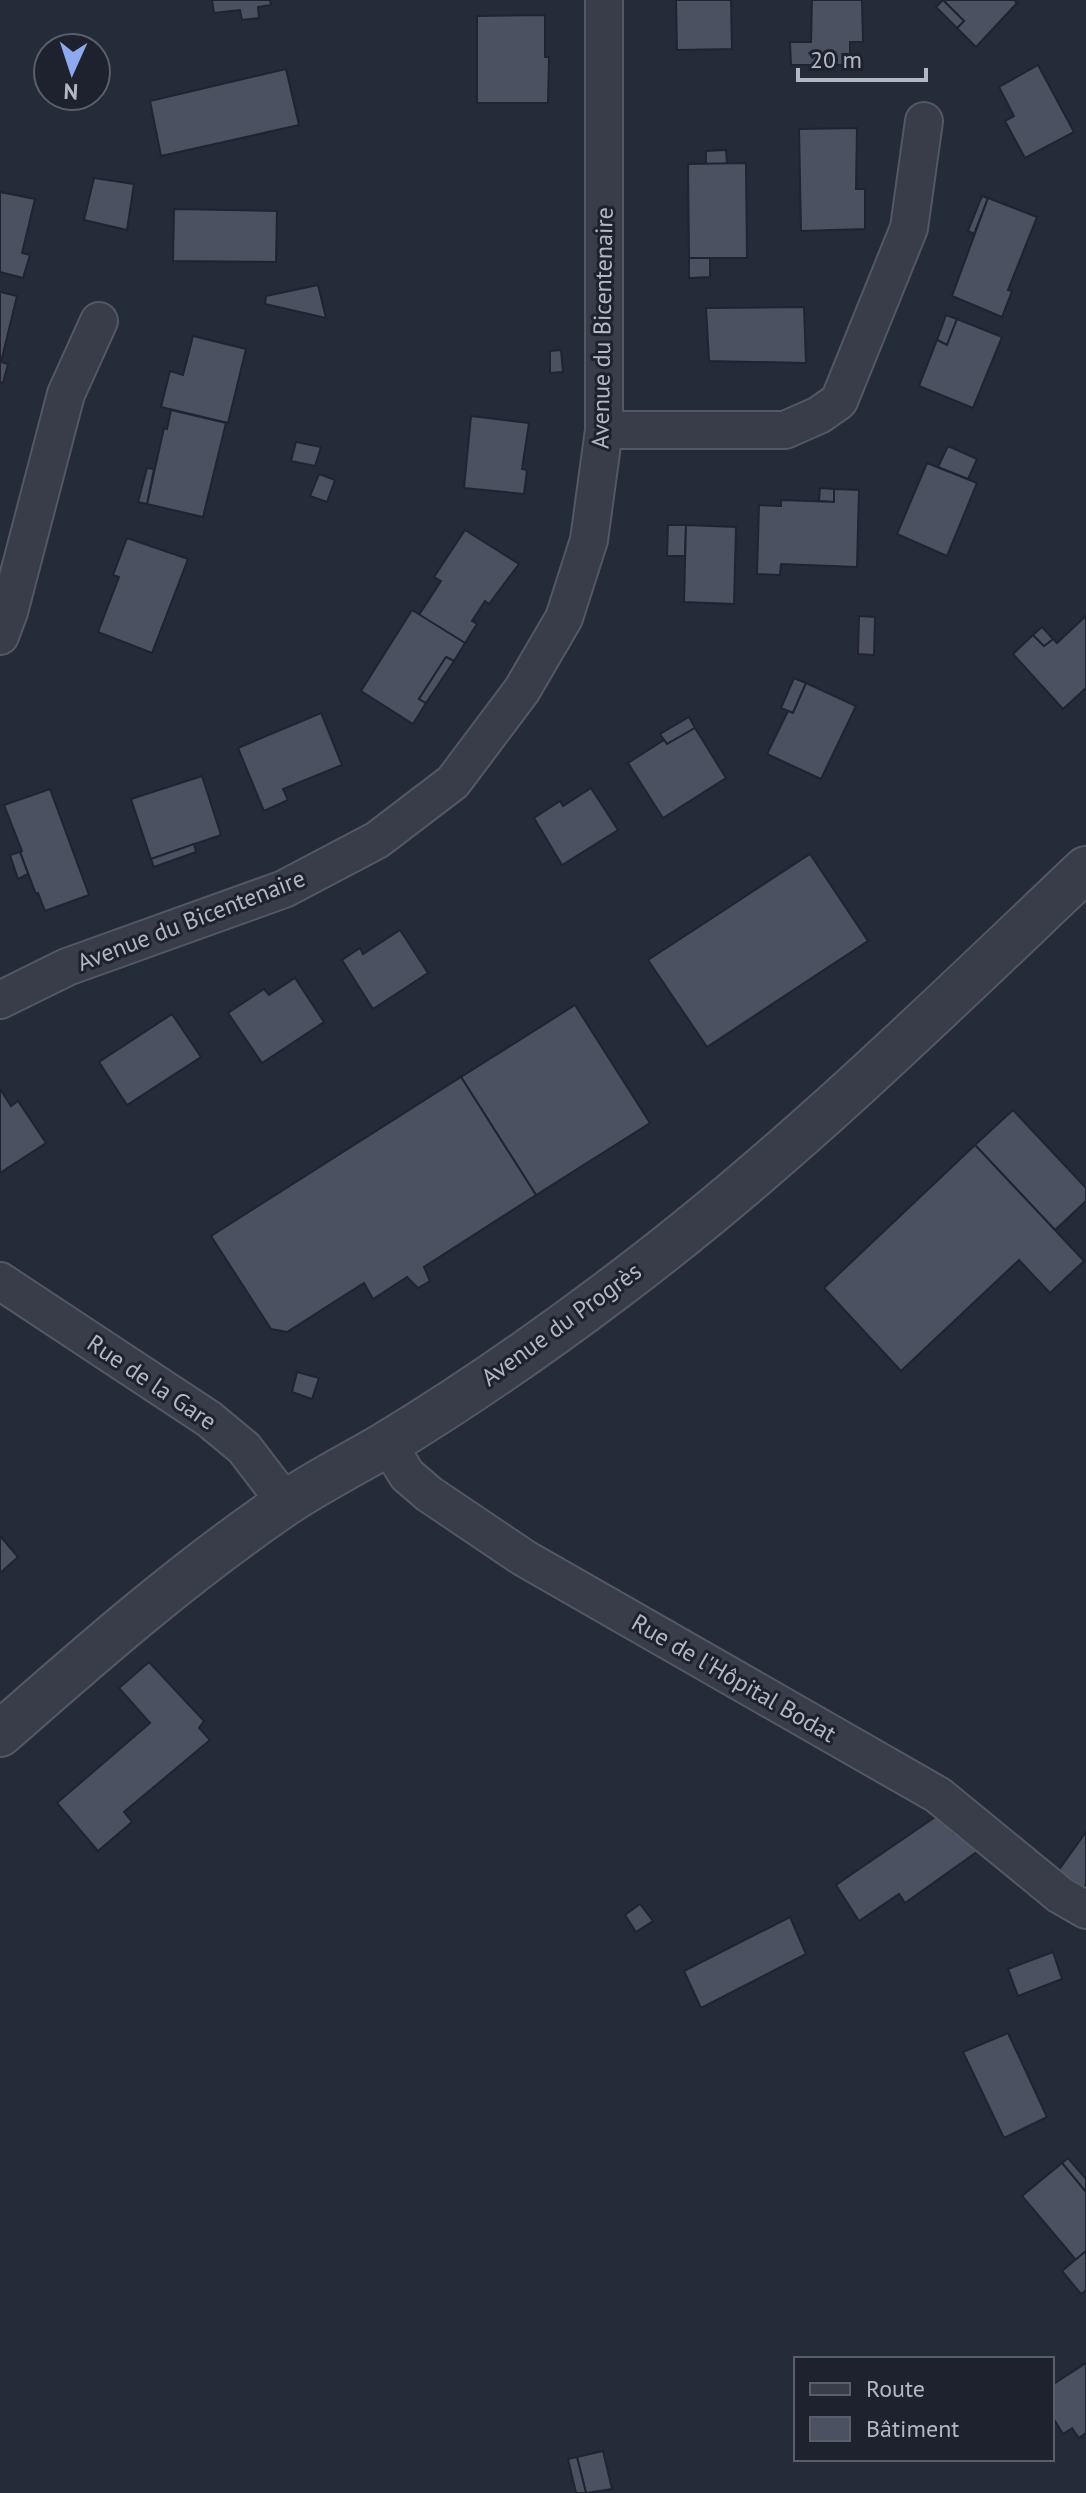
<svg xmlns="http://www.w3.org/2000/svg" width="1086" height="2493" font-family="'PT Sans',sans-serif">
<rect width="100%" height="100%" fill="#242b39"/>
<g fill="#4b5161" stroke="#1f2430" stroke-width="2">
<path d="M212 0H270L271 5 258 7 259 18 242 20 240 10 214 13Z"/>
<path d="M676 0H731L732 49 677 50Z"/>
<path d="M812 0H862L863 42H850V65H791L790 42H811Z"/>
<path d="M943 0H1014L1017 3 976 47 957 28 964 21Z"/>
<path d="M943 0 964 21 957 28 936 7Z"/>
<path d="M545 15V57H549L548 103H477V16Z"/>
<path d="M1038 65 1074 132 1025 158 1005 121 1014 116 999 87Z"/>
<path d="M286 69 299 125 161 156 150 101Z"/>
<path d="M857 128 856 189H865V229L801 231 799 129Z"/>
<path d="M726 150 727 164H706V151Z"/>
<path d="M746 163 747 258H689L688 164Z"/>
<path d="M94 178 134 184 127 230 84 220Z"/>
<path d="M0 192 35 199 22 253 30 255 23 278 0 272Z"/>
<path d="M982 196 988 198 974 234 968 231Z"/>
<path d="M988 198 1037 217 1008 290 1012 291 1002 317 952 296Z"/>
<path d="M174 209 277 211 276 262 173 261Z"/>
<path d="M689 258H710V277L689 278Z"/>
<path d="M318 285 326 318 265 304 266 296Z"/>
<path d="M0 292 17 296 1 362 8 364 3 383 0 382Z"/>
<path d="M804 307 806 363 709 361 706 308Z"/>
<path d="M946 315 957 319 947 345 937 340Z"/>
<path d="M957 319 1002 337 973 408 919 386 937 340 947 345Z"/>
<path d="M193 336 246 349 228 423 161 407 170 371 183 375Z"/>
<path d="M561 350 563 372 550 373V351Z"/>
<path d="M171 410 226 423 203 517 147 504 164 428 167 429Z"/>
<path d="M471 416 529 423 522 469 527 470 524 494 464 488Z"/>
<path d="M296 442 321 447 315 466 291 461Z"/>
<path d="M948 446 977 459 968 479 938 467Z"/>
<path d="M927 463 977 483 947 556 897 534Z"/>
<path d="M147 468 154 469 147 504 138 502Z"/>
<path d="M319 474 335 480 327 502 310 496Z"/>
<path d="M820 488 834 489V502L819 501Z"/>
<path d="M834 489 859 490 857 567 781 564 780 575 757 574 759 505 781 506V500L834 502Z"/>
<path d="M668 525H686L685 556H667Z"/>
<path d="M686 525 736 527 734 604 684 602Z"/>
<path d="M465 530 519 564 489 604 485 601 472 621 477 624 465 643 419 615 441 581 434 577Z"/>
<path d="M127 538 188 559 152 653 98 632 119 577 113 575Z"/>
<path d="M412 610 465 643 454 661 446 657 419 699 426 703 413 724 361 691Z"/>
<path d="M859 616 875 617 874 655 858 654Z"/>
<path d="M1086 616V688L1063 709 1013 654 1033 635 1044 646 1053 639 1057 643Z"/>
<path d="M1042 627 1053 639 1044 646 1033 635Z"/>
<path d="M446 657 454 661 426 703 419 699Z"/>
<path d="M794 678 806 683 793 713 781 708Z"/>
<path d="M806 683 856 706 821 779 767 754 788 711 793 713Z"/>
<path d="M321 713 342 765 283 789 288 800 264 811 238 748Z"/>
<path d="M689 717 695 728 667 744 660 734Z"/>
<path d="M695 728 726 778 663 818 628 763 664 740 667 744Z"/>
<path d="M202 776 221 835 151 859 131 799Z"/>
<path d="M591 788 618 830 562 865 534 818 560 801 563 806Z"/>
<path d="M50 789 89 895 45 911 38 893 36 894 20 852 22 851 4 805Z"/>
<path d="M194 844 196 852 154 867 151 859Z"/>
<path d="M20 852 28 874 18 879 10 855Z"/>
<path d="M810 854 868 941 707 1047 648 960Z"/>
<path d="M400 930 428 973 373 1009 342 960 360 948 363 954Z"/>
<path d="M295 978 324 1022 262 1063 228 1013 264 989 269 995Z"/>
<path d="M575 1005 650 1123 536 1195 461 1077Z"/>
<path d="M172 1014 201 1057 127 1105 99 1062Z"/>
<path d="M461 1077 536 1195 424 1267 430 1281 418 1288 407 1277 373 1299 364 1283 287 1332 271 1329 211 1236Z"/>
<path d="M0 1089 11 1106 18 1101 46 1143 0 1173Z"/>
<path d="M1013 1110 1086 1188V1201L1055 1230 975 1145Z"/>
<path d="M975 1145 1084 1261 1050 1293 1019 1260 901 1371 824 1288Z"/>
<path d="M297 1372 319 1378 312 1399 292 1392Z"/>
<path d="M0 1536 18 1557 0 1573Z"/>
<path d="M149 1662 204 1721 199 1728 210 1740 124 1812 132 1822 98 1851 57 1803 150 1723 119 1688Z"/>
<path d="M941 1813 954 1833 963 1827 985 1846 905 1903 899 1894 859 1921 836 1885Z"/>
<path d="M1086 1832V1884L1084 1888 1058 1871Z"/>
<path d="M640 1904 653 1921 636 1932 625 1915Z"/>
<path d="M790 1917 806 1954 701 2008 684 1971Z"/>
<path d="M1053 1952 1062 1979 1018 1996 1008 1969Z"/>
<path d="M1008 2033 1047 2117 1004 2138 963 2052Z"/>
<path d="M1068 2158 1086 2179V2192L1062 2163Z"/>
<path d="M1062 2163 1086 2192V2251L1076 2260 1022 2196Z"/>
<path d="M1086 2251V2290L1081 2294 1062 2271Z"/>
<path d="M1086 2363V2433L1079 2438 1072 2428 1063 2434 1052 2416V2385Z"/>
<path d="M603 2451 612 2489 586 2493 577 2457Z"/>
<path d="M577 2457 586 2493H576L568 2459Z"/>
</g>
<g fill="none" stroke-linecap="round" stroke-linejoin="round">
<defs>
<g id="minor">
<path d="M604 430H785L819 415 839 401 909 228 924 121"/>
<path d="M0 636 9 612 66 394 99 321"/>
<path d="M0 1000 67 967 284 889 377 840 453 782 522 690 564 618 589 540 604 430V0"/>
<path d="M0 1281 209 1419 244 1448 286 1503"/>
<path d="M387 1443 407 1475 429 1494 524 1558 938 1795 1060 1895 1086 1910"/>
</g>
<path id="tertiary" d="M0 1734C91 1654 182 1574 283 1505 315 1483 351 1465 385 1445 464 1397 542 1343 616 1287 784 1161 934 1013 1086 869"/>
</defs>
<use href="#minor" stroke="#535864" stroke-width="40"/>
<use href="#tertiary" stroke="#535864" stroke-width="48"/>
<use href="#minor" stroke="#383d49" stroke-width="36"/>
<use href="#tertiary" stroke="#383d49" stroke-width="44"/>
</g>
<g text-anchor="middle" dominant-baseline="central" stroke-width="6" stroke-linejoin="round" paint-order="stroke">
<g font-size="24" fill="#b3b8c5" stroke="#1d222e">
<text transform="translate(602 328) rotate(-89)">Avenue du Bicentenaire</text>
<text transform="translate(191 920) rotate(-21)">Avenue du Bicentenaire</text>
<text transform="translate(561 1324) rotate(-36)">Avenue du Progrès</text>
<text transform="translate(152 1382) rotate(34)">Rue de la Gare</text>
<text transform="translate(734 1678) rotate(30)">Rue de l'Hôpital Bodat</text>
</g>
</g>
<rect x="794" y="2357" width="260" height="104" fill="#1d222e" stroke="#595e6a" stroke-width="2"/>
<rect x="810" y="2383" width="40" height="12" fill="#383d49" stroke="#595e6a" stroke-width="2"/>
<text x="866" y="2397" font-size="24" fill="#b3b8c5">Route</text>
<rect x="810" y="2417" width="40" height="24" fill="#4b5161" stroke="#595e6a" stroke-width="2"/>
<text x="866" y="2437" font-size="24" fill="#b3b8c5">Bâtiment</text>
<g transform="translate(72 72) rotate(183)"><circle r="38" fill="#1d222e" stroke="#595e6a" stroke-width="2"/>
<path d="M0-6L14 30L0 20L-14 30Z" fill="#8fa9ee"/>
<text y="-12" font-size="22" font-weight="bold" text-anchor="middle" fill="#b3b8c5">N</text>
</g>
<path d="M798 68v12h128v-12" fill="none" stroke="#b3b8c5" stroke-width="4"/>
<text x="810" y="68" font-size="24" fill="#b3b8c5" stroke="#1d222e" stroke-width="6" paint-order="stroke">20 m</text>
</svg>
